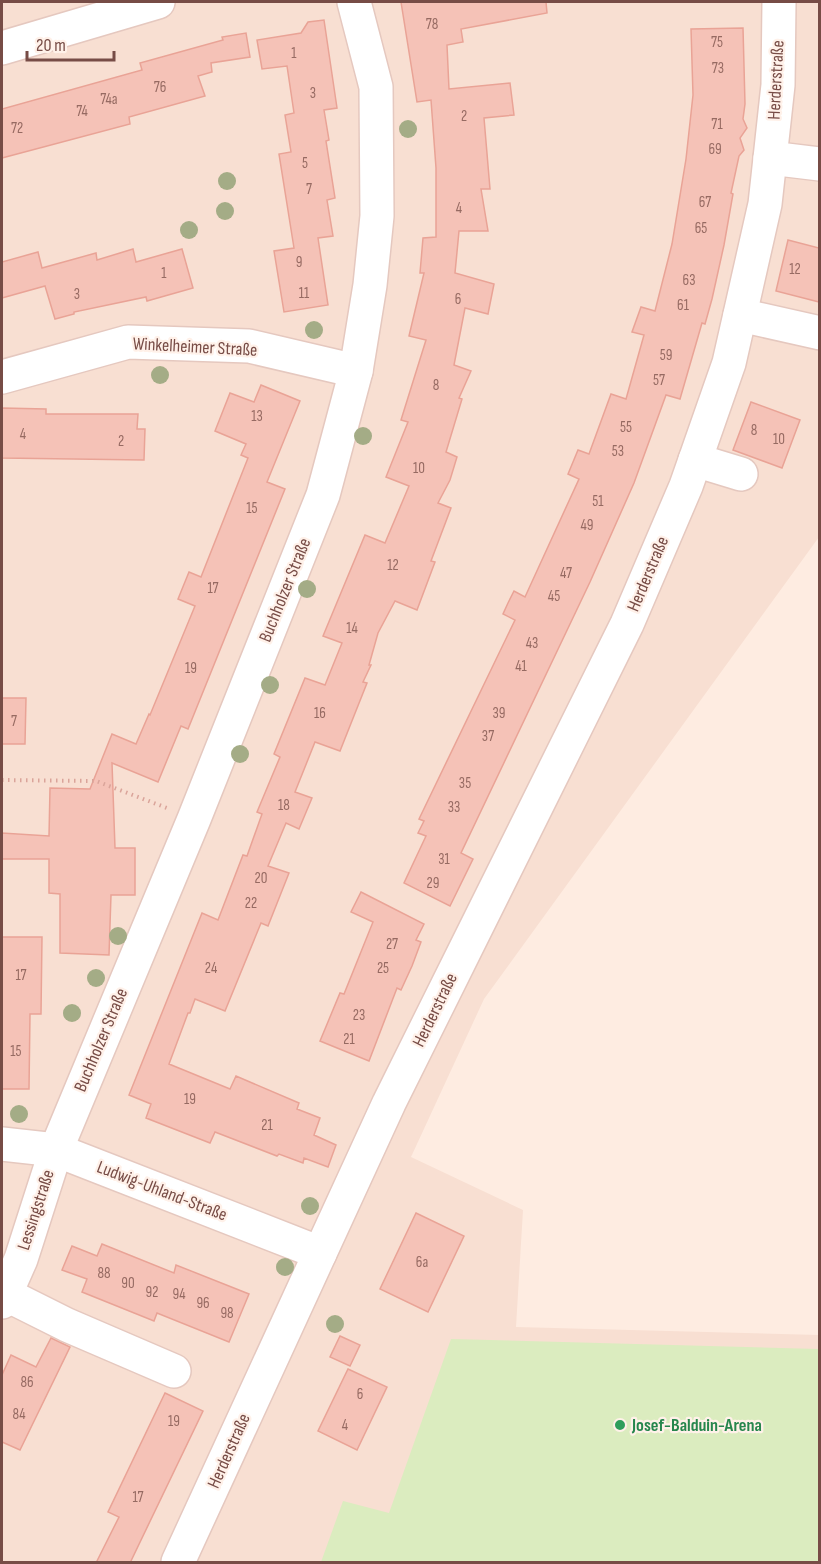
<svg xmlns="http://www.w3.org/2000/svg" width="821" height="1564" font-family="'Sofia Sans Condensed',sans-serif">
<rect width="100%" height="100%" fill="#feece1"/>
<path fill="#f8dfd2" d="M2 2H819V537L484 999 411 1157 523 1210 516 1327 819 1335V1562H2Z"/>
<path fill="#dbecbf" d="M451 1339 819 1349V1562H321L343 1501 389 1513Z"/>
<g fill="#f5c2b7" stroke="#e9a396" stroke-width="1.5">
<path d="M401 2H546L547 13 461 29 463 42 447 45 449 89 510 83 514 115 484 118 490 189H481L488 231H459L455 273 494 284 488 314 465 308 454 365 471 371 459 398 462 399 446 452 457 457 450 480 438 503 451 508 431 561 435 562 417 610 395 601 378 633 369 665H371L363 682 367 683 340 751 315 742 295 792 312 798 299 829 286 823 268 866 289 873 268 926 261 923 225 1011 195 999 190 1013H188L169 1064 230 1089 236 1076 299 1103 297 1109 320 1118 314 1135 336 1145 328 1167 304 1158 303 1163 279 1154 277 1156 215 1132 210 1143 146 1118 151 1104 129 1095 202 913 218 920 243 855 247 856 262 814 257 812 280 757 274 754 305 678 325 685 342 643 323 636 365 535 385 543 409 486 386 477 408 422 401 420 426 340 409 336 424 273H420L423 238 436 237V168L431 100 417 102Z"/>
<path d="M324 20 337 108 324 110 329 140 326 141 335 198 327 200 333 236 318 238 328 305 284 312 274 251 294 248 279 154 291 152 285 115 294 113 287 66 262 69 257 40 301 33 308 22Z"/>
<path d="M743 28 745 104 743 119 747 128 740 138 744 150 739 156 731 193 733 194 724 245 712 299 705 324 702 323 680 399 666 395 634 483 590 582 461 853 473 859 450 906 404 883 426 836 418 833 424 821 419 819 515 620 503 614 508 603 514 591 525 597 579 479 568 474 578 450 589 454 611 394 626 399 644 335 632 332 641 307 655 311 672 244 686 159 693 95 691 29Z"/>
<path d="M246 33 250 57 211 63 212 72 198 76 205 96 129 117 130 124 2 158V109L142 70 140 63 223 40 222 37Z"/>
<path d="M788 240 819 248V302L776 291Z"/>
<path d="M133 249 136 262 182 249 193 288 147 301 146 297 74 312V314L55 319 45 286 2 298V262L38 252 42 268 96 253 97 260Z"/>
<path d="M261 385 300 401 267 482 285 489 188 729 181 726 158 782 112 763 115 848H135V895H111L109 955 60 953V894L49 893V859H2V833L49 836 50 788 90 789 112 734 136 744 149 714 150 715 195 606 178 599 189 572 201 577 248 458 241 455 246 444 215 431 230 393 254 402Z"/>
<path d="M751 402 800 420 782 468 733 450Z"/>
<path d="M2 408 46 409V414H138L137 429H145L144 460 2 458Z"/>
<path d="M2 698H26L25 744H2Z"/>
<path d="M361 892 424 924 416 940 421 942 412 966 401 990 397 988 369 1061 320 1041 340 993 344 994 373 922 351 912Z"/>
<path d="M2 937H42L41 1014H30L29 1089H2Z"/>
<path d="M416 1213 464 1236 428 1312 380 1289Z"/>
<path d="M102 1244 174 1273 176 1265 249 1294 229 1342 157 1313 154 1321 82 1292 87 1279 62 1270 72 1246 97 1256Z"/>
<path d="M340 1336 360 1345 350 1366 330 1357Z"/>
<path d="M51 1338 70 1347 20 1450 2 1442V1375L11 1355 36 1367Z"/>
<path d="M348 1369 387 1387 357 1450 318 1431Z"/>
<path d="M165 1393 203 1411 130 1563H96L119 1517 108 1512Z"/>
</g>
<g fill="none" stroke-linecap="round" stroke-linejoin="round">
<defs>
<g id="minor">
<path d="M2 48 158 2"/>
<path d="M770 158 820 164"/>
<path d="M740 315 820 333"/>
<path d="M2 377 128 342 249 346 356 371"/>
<path d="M695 460 741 474"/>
<path d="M2 1144 56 1150 320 1253"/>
<path d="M5 1294 67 1325 174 1371"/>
<path d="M2 1302 21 1259 56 1150 194 819 323 495 356 371 370 285 377 216 376 87 354 2"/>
<path d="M178 1562 389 1103 627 624 686 486 729 363 765 204 778 85 779 2"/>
</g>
</defs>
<use href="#minor" stroke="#e5c8bf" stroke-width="36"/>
<path stroke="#daa49a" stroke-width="4" stroke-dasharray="1.5 4.5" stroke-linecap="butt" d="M2 780 96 781 167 808"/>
<use href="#minor" stroke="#fff" stroke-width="33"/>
</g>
<g fill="#a4ac86">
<circle cx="408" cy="129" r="9"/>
<circle cx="227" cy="181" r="9"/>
<circle cx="225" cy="211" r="9"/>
<circle cx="189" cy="230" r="9"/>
<circle cx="314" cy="330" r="9"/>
<circle cx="160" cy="375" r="9"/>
<circle cx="363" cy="436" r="9"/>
<circle cx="307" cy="589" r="9"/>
<circle cx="270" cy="685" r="9"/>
<circle cx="240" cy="754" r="9"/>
<circle cx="118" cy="936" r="9"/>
<circle cx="96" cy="978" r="9"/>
<circle cx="72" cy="1013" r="9"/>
<circle cx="19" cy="1114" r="9"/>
<circle cx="310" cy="1206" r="9"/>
<circle cx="285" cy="1267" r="9"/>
<circle cx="335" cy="1324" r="9"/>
</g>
<circle fill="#2e9e5b" stroke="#fff1e9" stroke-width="2" cx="620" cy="1425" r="6"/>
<g text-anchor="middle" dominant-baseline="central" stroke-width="4.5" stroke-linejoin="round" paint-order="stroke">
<g font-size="15" fill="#966a62">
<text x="432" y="24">78</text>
<text x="717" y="42">75</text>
<text x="294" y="53">1</text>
<text x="718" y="68">73</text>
<text x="160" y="87">76</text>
<text x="313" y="93">3</text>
<text x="109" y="99">74a</text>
<text x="82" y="111">74</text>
<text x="464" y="116">2</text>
<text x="717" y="124">71</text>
<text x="17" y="128">72</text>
<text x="715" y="149">69</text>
<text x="305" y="163">5</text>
<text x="309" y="189">7</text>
<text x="705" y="202">67</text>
<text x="459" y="208">4</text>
<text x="701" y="228">65</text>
<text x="299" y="262">9</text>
<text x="795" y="269">12</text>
<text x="164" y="273">1</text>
<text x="689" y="280">63</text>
<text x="304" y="293">11</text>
<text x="77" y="294">3</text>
<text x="458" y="299">6</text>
<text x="683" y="305">61</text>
<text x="666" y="355">59</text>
<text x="659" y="380">57</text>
<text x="436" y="385">8</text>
<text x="257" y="416">13</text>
<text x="626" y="427">55</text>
<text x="754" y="430">8</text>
<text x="23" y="434">4</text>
<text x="779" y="439">10</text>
<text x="121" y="441">2</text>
<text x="618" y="451">53</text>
<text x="419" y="468">10</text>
<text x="598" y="501">51</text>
<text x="252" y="508">15</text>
<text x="587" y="525">49</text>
<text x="393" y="565">12</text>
<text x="566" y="573">47</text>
<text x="213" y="588">17</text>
<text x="554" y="596">45</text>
<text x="352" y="628">14</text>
<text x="532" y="643">43</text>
<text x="521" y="666">41</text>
<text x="191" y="668">19</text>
<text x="320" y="713">16</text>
<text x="499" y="713">39</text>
<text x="14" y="721">7</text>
<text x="488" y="736">37</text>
<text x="465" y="783">35</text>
<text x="284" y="805">18</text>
<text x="454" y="807">33</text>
<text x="444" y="859">31</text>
<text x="261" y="878">20</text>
<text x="433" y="883">29</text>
<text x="251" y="903">22</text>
<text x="392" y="944">27</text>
<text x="211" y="968">24</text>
<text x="383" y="968">25</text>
<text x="21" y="975">17</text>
<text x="359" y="1015">23</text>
<text x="349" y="1039">21</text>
<text x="16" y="1051">15</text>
<text x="190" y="1099">19</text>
<text x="267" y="1125">21</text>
<text x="422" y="1262">6a</text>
<text x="104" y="1273">88</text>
<text x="128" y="1283">90</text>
<text x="152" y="1292">92</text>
<text x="179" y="1294">94</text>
<text x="203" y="1303">96</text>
<text x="227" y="1313">98</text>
<text x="27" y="1382">86</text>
<text x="360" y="1394">6</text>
<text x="19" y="1414">84</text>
<text x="174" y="1421">19</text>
<text x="345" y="1425">4</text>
<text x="138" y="1497">17</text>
</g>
<g font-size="18" fill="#774c46" stroke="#fff1e9">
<text transform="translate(776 80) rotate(-87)">Herderstraße</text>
<text transform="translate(195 347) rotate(3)">Winkelheimer Straße</text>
<text transform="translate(648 574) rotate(-67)">Herderstraße</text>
<text transform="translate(285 590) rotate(-68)">Buchholzer Straße</text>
<text transform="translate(435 1010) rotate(-64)">Herderstraße</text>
<text transform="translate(101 1040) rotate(-67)">Buchholzer Straße</text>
<text transform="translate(162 1191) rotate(21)">Ludwig-Uhland-Straße</text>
<text transform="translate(36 1210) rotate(-72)">Lessingstraße</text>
<text transform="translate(229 1451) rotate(-66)">Herderstraße</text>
</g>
<g font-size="18" font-weight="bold" fill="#27864d" stroke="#fff1e9" text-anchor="start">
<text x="632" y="1425">Josef-Balduin-Arena</text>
</g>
</g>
<rect width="821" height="1564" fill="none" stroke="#774c46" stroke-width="6"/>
<path d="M27 51v9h87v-9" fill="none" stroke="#774c46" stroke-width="3"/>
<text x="36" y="51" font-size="18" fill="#774c46" stroke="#fff1e9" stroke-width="4.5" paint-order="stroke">20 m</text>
</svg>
